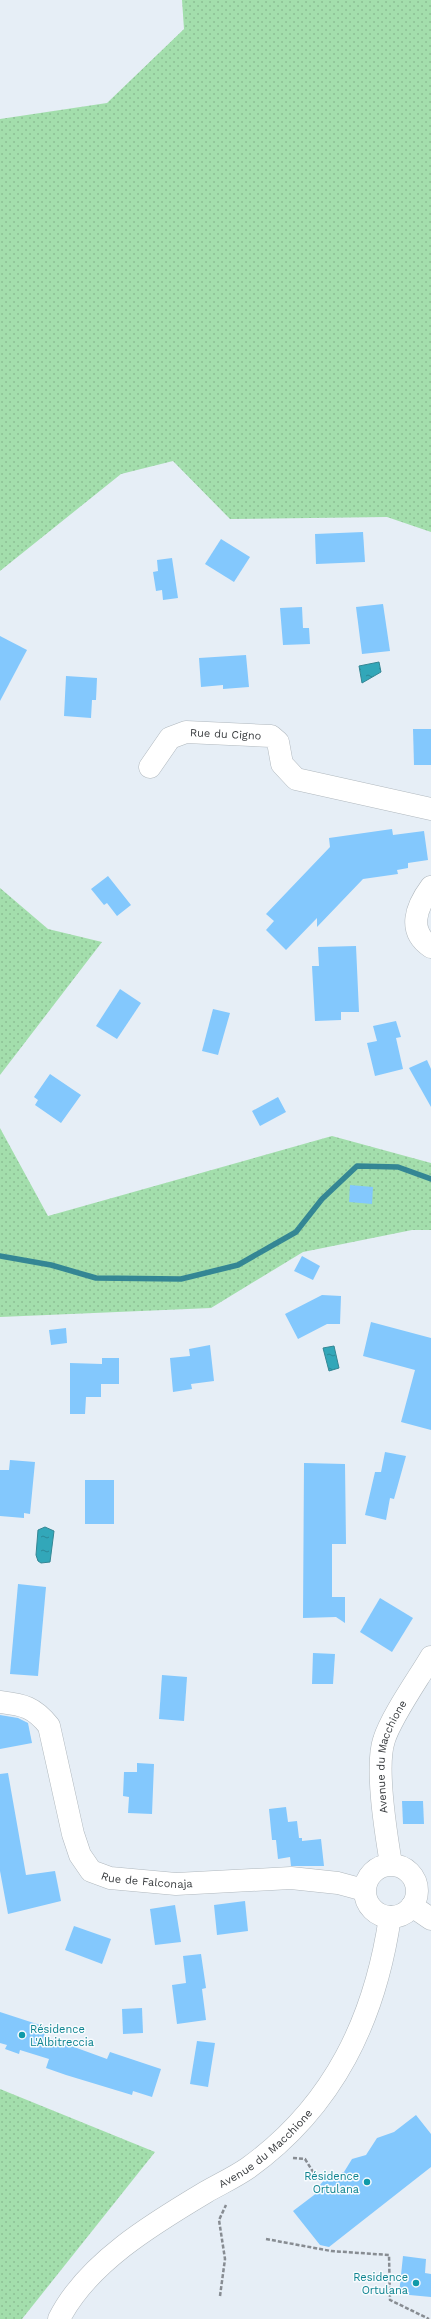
<svg xmlns="http://www.w3.org/2000/svg" width="431" height="2319" font-family="'Work Sans',sans-serif">
<defs>
<pattern id="grass-dots" width="8" height="8" patternUnits="userSpaceOnUse"><rect width="8" height="8" fill="#a3deac"/><path d="M2 2h.1M6 6h.1" fill="none" stroke="#8dbf95" stroke-width="1.8" stroke-linecap="round"/></pattern>
<pattern id="water-ripples" width="26" height="14" patternUnits="userSpaceOnUse"><rect width="26" height="14" fill="#32a7b9"/><path d="M2 4q2-2 4 0t4 0M15 11q2-2 4 0t4 0" fill="none" stroke="#2b8998"/></pattern>
</defs>
<rect width="100%" height="100%" fill="#e6eef6"/>
<g fill="url(#grass-dots)">
<path d="M182 0H431V532L387 517 230 519 173 461 121 474 0 571V119L107 103 184 29Z"/>
<path d="M0 888 48 929 102 942 0 1075Z"/>
<path d="M0 1128 48 1216 332 1136 431 1163V1230H412L303 1252 211 1308 0 1317Z"/>
<path d="M0 2089 155 2152 22 2319H0Z"/>
</g>
<g fill="url(#water-ripples)" stroke="#348694">
<path d="M379 662 381 672 362 683 359 666Z"/>
<path d="M334 1346 339 1368 329 1371 323 1348Z"/>
<path d="M45 1527 54 1531 50 1562 41 1563 38 1561 36 1555 38 1530Z"/>
</g>
<g fill="none" stroke-linecap="round" stroke-linejoin="round">
<path stroke="#348694" stroke-width="5.5" d="M0 1256 51 1265 96 1278 181 1279 238 1265 296 1232 322 1199 357 1166 398 1167 431 1179"/>
</g>
<g fill="#83c8fd">
<path d="M363 532 365 562 316 564 315 534Z"/>
<path d="M221 539 250 557 234 582 205 564Z"/>
<path d="M172 558 178 598 163 600 162 590 156 591 153 572 158 571 157 560Z"/>
<path d="M383 604 390 651 362 654 356 607Z"/>
<path d="M302 607 303 628H309L310 644 283 645 280 608Z"/>
<path d="M0 636 27 650 0 701Z"/>
<path d="M246 655 249 687 223 689V685L201 687 199 658Z"/>
<path d="M66 676 97 678 96 700H92L91 718 64 716Z"/>
<path d="M413 729H431V765H414Z"/>
<path d="M392 829 393 835 424 831 428 860 408 863V868L397 870 398 874 363 879 317 927V918L286 950 266 930 274 921 266 914 330 847 329 838Z"/>
<path d="M108 876 131 905 117 916 107 903 104 905 91 889Z"/>
<path d="M356 946 359 1012H341V1020L315 1021 312 966H319L318 947Z"/>
<path d="M120 989 141 1003 117 1039 96 1026Z"/>
<path d="M213 1009 230 1013 218 1055 202 1051Z"/>
<path d="M396 1021 401 1037 396 1038 403 1069 375 1076 367 1043 377 1041 373 1026Z"/>
<path d="M427 1060 431 1069V1107L409 1068Z"/>
<path d="M50 1074 81 1095 61 1123 35 1105 38 1100 34 1097Z"/>
<path d="M278 1097 286 1112 260 1126 252 1111Z"/>
<path d="M350 1185 373 1187 372 1204 349 1202Z"/>
<path d="M302 1256 320 1266 313 1280 294 1271Z"/>
<path d="M322 1295 341 1296 340 1324H327L298 1339 285 1314Z"/>
<path d="M371 1322 431 1338V1430L401 1422 415 1370 363 1356Z"/>
<path d="M66 1328 67 1343 51 1345 49 1330Z"/>
<path d="M210 1345 214 1381 191 1384 192 1389 173 1392 170 1358 190 1356 189 1349Z"/>
<path d="M102 1358H119V1384H101V1397H86L85 1414H70V1363L102 1364Z"/>
<path d="M385 1452 406 1456 394 1499 390 1498 386 1520 365 1515 375 1472H381Z"/>
<path d="M10 1460 35 1462 30 1514 24 1513V1518L0 1516V1470H9Z"/>
<path d="M304 1463 345 1464 346 1544H332V1597H345V1623L336 1617 303 1618Z"/>
<rect x="85" y="1480" width="29" height="44"/>
<path d="M18 1584 46 1587 38 1676 10 1674Z"/>
<path d="M380 1598 413 1618 392 1652 360 1632Z"/>
<path d="M313 1653 335 1654 333 1684H312Z"/>
<path d="M162 1675 187 1677 184 1721 159 1719Z"/>
<path d="M0 1715 18 1718 28 1723 32 1743 0 1749Z"/>
<path d="M137 1763 154 1764 152 1814 128 1813 129 1797 123 1796 124 1772H137Z"/>
<path d="M8 1773 26 1875 55 1871 61 1901 8 1914 0 1871V1774Z"/>
<path d="M402 1801H423L424 1824H403Z"/>
<path d="M286 1807 288 1822 297 1821 299 1838H302V1841L321 1839 324 1866H291L290 1857 278 1859 276 1840H272L269 1809Z"/>
<path d="M245 1901 248 1931 217 1935 214 1905Z"/>
<path d="M175 1905 181 1942 155 1945 150 1909Z"/>
<path d="M74 1926 111 1939 102 1964 65 1950Z"/>
<path d="M201 1954 206 1988 202 1989 206 2020 177 2024 172 1985 186 1983 183 1956Z"/>
<path d="M142 2008 143 2033 123 2034 122 2009Z"/>
<path d="M0 2012 43 2026 46 2029 44 2036 107 2059 110 2052 161 2069 152 2097 133 2091 132 2095 66 2075 46 2068 49 2059 20 2050 19 2054 5 2049 7 2045 0 2043Z"/>
<path d="M197 2041 215 2043 208 2087 190 2084Z"/>
<path d="M416 2115 431 2134V2167L329 2247 320 2245 293 2211 322 2189 319 2186 327 2177 344 2172 352 2159 366 2155 377 2138 394 2132Z"/>
<path d="M403 2256 426 2259 425 2273 431 2274V2297L399 2294Z"/>
</g>
<g fill="none" stroke-linecap="round" stroke-linejoin="round">
<defs>
<g id="minor">
<path id="s1" d="M150 767 170 738 186 732 271 736 278 742 282 764 296 779 431 809"/>
<path d="M431 887C416 907 407 931 431 947"/>
<path id="s2" d="M0 1702C24 1705 34 1707 49 1726L73 1834 80 1855 91 1871 110 1878 176 1884 291 1878 338 1883 364 1890"/>
<path d="M412 1906 431 1919"/>
</g>
<g id="major">
<path id="s3" d="M391 1864C386 1834 375 1767 384 1740 391 1717 418 1679 431 1657"/>
<circle cx="391" cy="1891" r="26"/>
<path id="s4" d="M59 2319C87 2263 154 2223 206 2192 220 2184 235 2177 248 2168 334 2106 375 2019 390 1917"/>
</g>
</defs>
<use href="#minor" stroke="#b0b8be" stroke-width="23"/>
<use href="#major" stroke="#b0b8be" stroke-width="23"/>
<g stroke="#878c92" stroke-width="2.5" stroke-dasharray="4 2" stroke-linecap="butt">
<path d="M293 2158 305 2159 315 2175"/>
<path d="M266 2239 331 2251 389 2255 390 2300 429 2319"/>
<path d="M220 2296 225 2259 219 2220 226 2205"/>
</g>
<use href="#minor" stroke="#fff" stroke-width="22"/>
<use href="#major" stroke="#fff" stroke-width="22"/>
</g>
<g fill="#0f9aa8" stroke="#f7fbfe" stroke-width="1.5">
<circle cx="22" cy="2035" r="4"/>
<circle cx="367" cy="2182" r="4"/>
<circle cx="416" cy="2283" r="4"/>
</g>
<g text-anchor="middle" dominant-baseline="central" stroke-width="3" stroke-linejoin="round" paint-order="stroke">
<g font-size="11" fill="#373a3d" stroke="#f7fbfe">
<text stroke="none"><textPath href="#s1" startOffset="92">Rue du Cigno</textPath></text>
<text stroke="none"><textPath href="#s3" startOffset="110">Avenue du Macchione</textPath></text>
<text stroke="none"><textPath href="#s2" startOffset="266">Rue de Falconaja</textPath></text>
<text stroke="none"><textPath href="#s4" startOffset="271">Avenue du Macchione</textPath></text>
</g>
<g font-size="11" fill="#0d838f" stroke="#f7fbfe" text-anchor="end">
<text x="30" y="2029" text-anchor="start">Résidence<tspan x="30" dy="13">L'Albitreccia</tspan></text>
<text x="359" y="2176">Résidence<tspan x="359" dy="13">Ortulana</tspan></text>
<text x="408" y="2277">Residence<tspan x="408" dy="13">Ortulana</tspan></text>
</g>
</g>
</svg>
